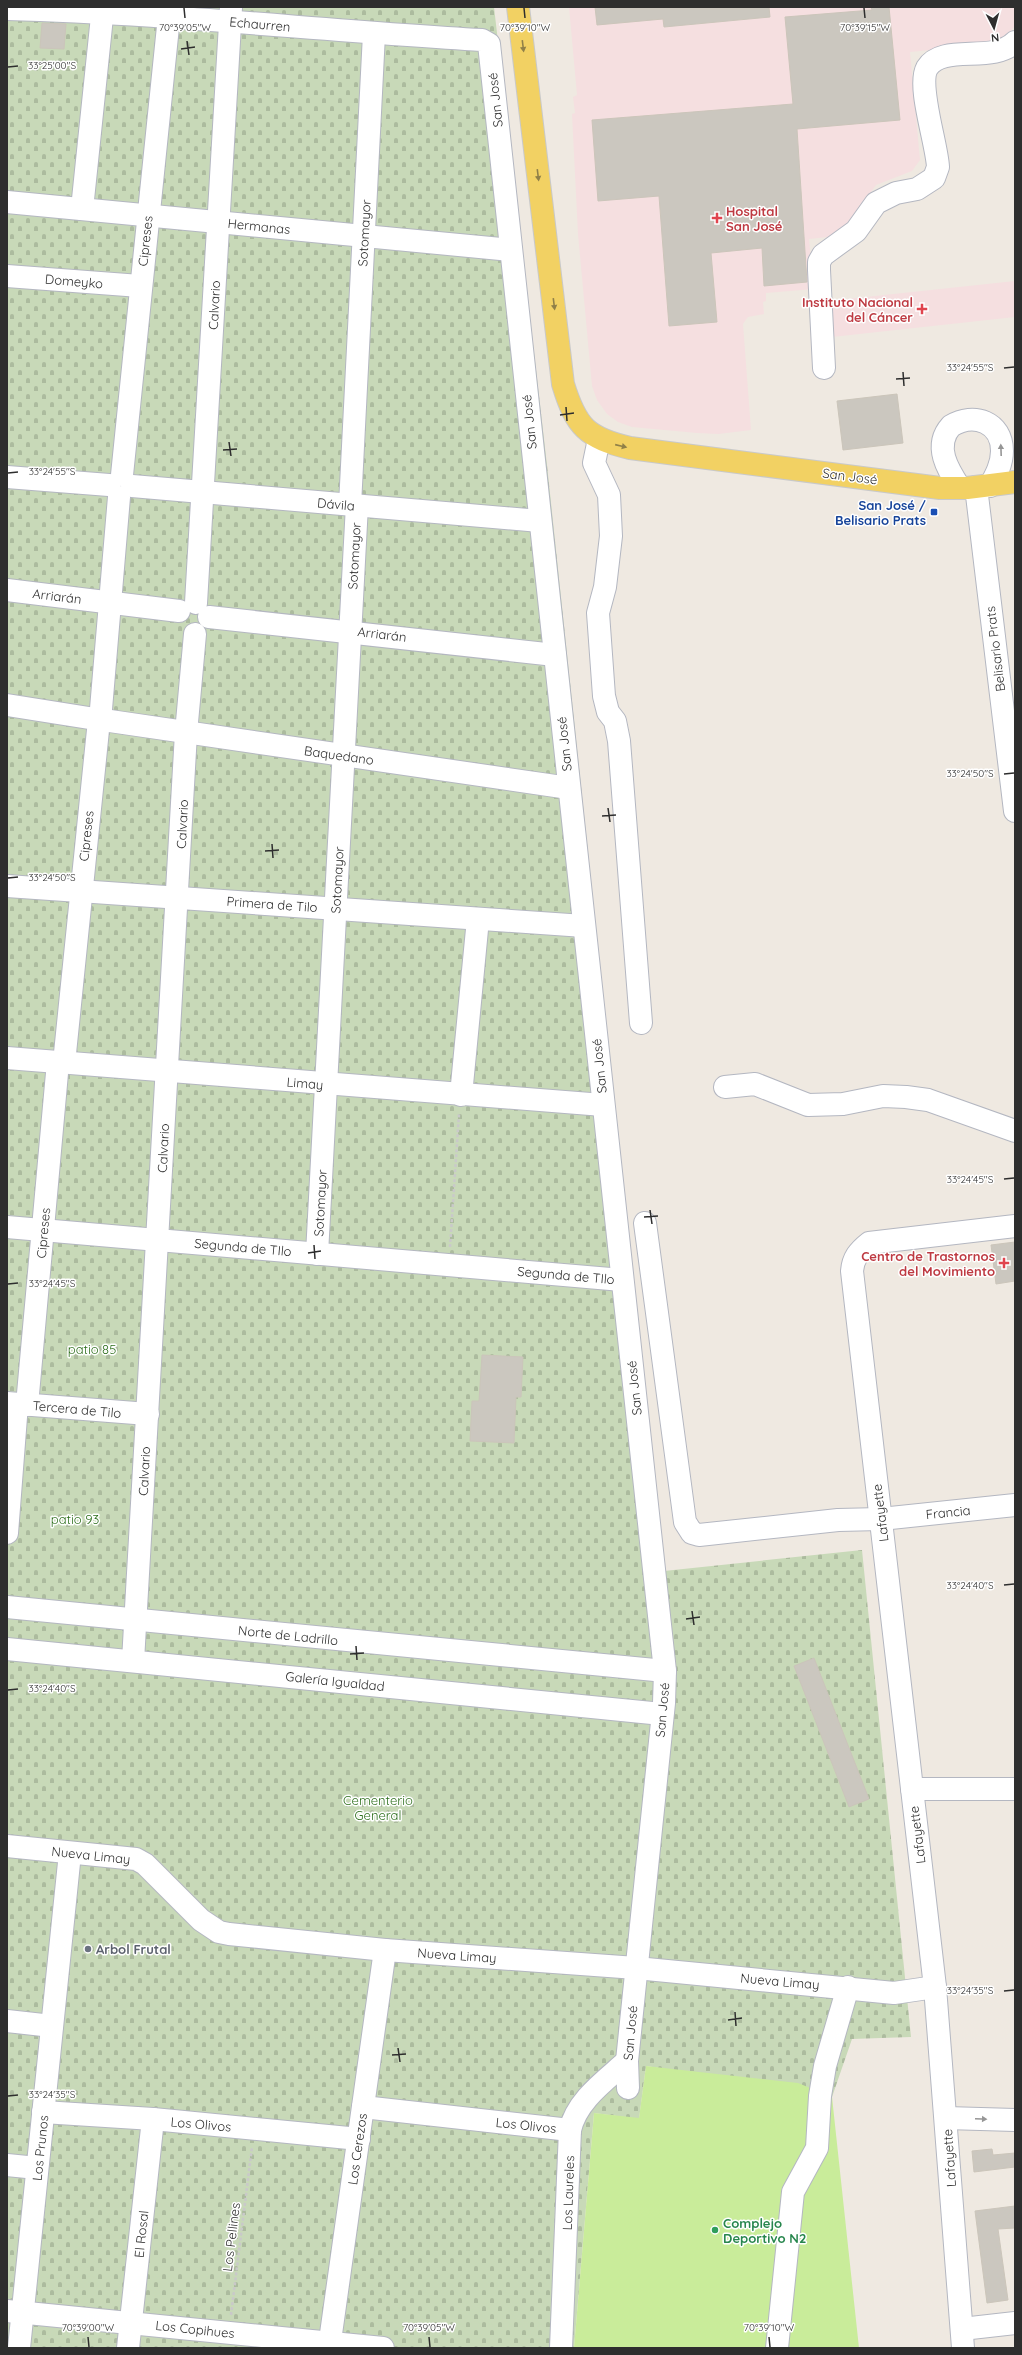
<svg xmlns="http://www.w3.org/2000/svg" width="1022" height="2355" font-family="Quicksand,sans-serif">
<defs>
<pattern id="cemetery-stones" width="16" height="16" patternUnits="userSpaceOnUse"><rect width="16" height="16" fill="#c8d9b8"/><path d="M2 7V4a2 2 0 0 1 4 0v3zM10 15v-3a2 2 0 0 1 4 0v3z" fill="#acbb9e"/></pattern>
</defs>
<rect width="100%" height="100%" fill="#efe9e1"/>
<g fill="#f5dfe0">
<path d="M569 7H1015V26L1000 43 910 52 920 160 912 171 876 185 868 196 856 222 837 236 809 239 814 289 766 293V301L763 302 764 314 748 317 745 321 743 324 751 430 718 434 697 433 632 427 618 422 607 414 597 400 592 386 578 234 572 114 575 113 573 97 577 95Z"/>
<path d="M1015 281V317L832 337 828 301Z"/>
</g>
<path fill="url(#cemetery-stones)" d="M7 7H494L547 465 664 1571 862 1550 911 2037 852 2039 832 2097 820 2093 646 2066 639 2119 594 2113 574 2348H7Z"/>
<path fill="#c9ec9a" d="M646 2066 798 2083 832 2097 859 2348H574L594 2113 639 2118Z"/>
<g fill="#cbc7bf" stroke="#cbc5ba">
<path d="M595 7H769L770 17 664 27 663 19 597 25Z"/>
<path d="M871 7H889L900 120 797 129 807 282 764 286 762 248 711 253 717 322 669 326 659 196 598 201 592 120 793 104 785 17 872 10Z"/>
<path d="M42 23 66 24 64 49 40 48Z"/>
<path d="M897 394 903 443 843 450 837 401Z"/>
<path d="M1015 1242V1281L996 1284 991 1245Z"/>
<path d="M482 1355 523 1357 521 1397H516L514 1443 470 1441 472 1401H479Z"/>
<path d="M814 1658 869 1799 849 1807 794 1666Z"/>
<path d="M992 2149 993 2155 1015 2153V2167L974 2172 972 2151Z"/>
<path d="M1015 2206V2228L998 2229 1008 2300 987 2303 975 2211Z"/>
</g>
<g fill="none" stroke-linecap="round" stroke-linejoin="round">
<defs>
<g id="minor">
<path d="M7 9C166 13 323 31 482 40L489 44 665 1671 664 1703 627 2061 628 2088"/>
<path d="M7 202 511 250"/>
<path d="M82 209 103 7"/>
<path d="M7 276 140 286"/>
<path d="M824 368 819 270V262L823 255 856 231 876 203 896 193 917 189 934 178 938 167C937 144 917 86 927 68 942 43 993 64 1015 42"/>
<path d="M599 439 594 463 609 495 611 536 605 587 598 613 604 696 608 712 615 721 619 741 641 1023"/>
<path d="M122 475 170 7"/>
<path d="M7 477 109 485"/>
<path d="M132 486 540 521"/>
<path d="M976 487 1015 811"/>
<path d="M960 488C948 470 933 446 951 426 974 412 1002 422 1002 451 1002 464 996 475 990 486"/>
<path d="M350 505 374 34"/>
<path d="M7 590 179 611"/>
<path d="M196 603 231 7"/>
<path d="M209 617 555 655"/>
<path d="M7 705 89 718"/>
<path d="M101 709 119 497"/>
<path d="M110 721 569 788"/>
<path d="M7 886 584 926"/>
<path d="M7 1058 603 1105"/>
<path d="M64 1063 98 730"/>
<path d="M725 1087 755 1084 808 1105 843 1104 883 1096 906 1097 928 1100 1015 1131"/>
<path d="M461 1095 478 919"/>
<path d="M645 1223 685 1522 692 1533 699 1535 838 1520 881 1519 1015 1505"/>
<path d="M7 1227 622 1280"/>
<path d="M317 1254 357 505"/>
<path d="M7 1403 148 1414"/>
<path d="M27 1405 58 1062"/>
<path d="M7 1533 17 1404"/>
<path d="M7 1607 665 1671"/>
<path d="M7 1649 662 1714"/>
<path d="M133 1661 186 733 195 634"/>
<path d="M912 1789H1015"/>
<path d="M7 1846 136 1859 145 1864 201 1920 219 1932 229 1934 385 1950 636 1968 894 1993 935 1987"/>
<path d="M7 2021 52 2026"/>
<path d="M363 2107 570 2130"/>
<path d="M43 2112 153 2119 359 2139"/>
<path d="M946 2118 1015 2120"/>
<path d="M7 2165 37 2168"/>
<path d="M7 2311 383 2348"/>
<path d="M962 2329 1015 2323"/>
<path d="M19 2348 70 1853"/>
<path d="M128 2348 153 2119"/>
<path d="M329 2348 385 1950"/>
<path d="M561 2348 570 2130C577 2100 605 2081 627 2061"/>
<path d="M777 2348 793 2192 817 2148 820 2096 825 2066 848 1987"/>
<path d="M963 2348 935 1987 852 1271C853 1258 859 1251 869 1243L1015 1226"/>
</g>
<path id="major" d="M518 7 563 384C576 427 587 438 630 448L940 488H967L1015 482"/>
</defs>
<use href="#minor" stroke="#b4b7c1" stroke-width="24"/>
<use href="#major" stroke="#c9c9c9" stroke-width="24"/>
<g stroke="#c9c9c9" stroke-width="2.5" stroke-dasharray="3 2" stroke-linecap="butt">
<path d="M450 1247 459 1114"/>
<path d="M231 2315 252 2147"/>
</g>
<use href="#minor" stroke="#fff" stroke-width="22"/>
<use href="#major" stroke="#f2d163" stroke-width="22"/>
</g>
<defs><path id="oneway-solid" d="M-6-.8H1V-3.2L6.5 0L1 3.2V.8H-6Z"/></defs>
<g fill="#908048">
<use href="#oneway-solid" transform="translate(523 46) rotate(83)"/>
<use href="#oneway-solid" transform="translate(538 175) rotate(83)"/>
<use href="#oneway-solid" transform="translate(554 304) rotate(83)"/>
<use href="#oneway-solid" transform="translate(621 446) rotate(13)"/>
</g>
<g fill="#969696">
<use href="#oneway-solid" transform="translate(1001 450) rotate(-92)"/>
<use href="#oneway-solid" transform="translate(981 2119) rotate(2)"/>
</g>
<path fill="none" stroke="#2e2e2e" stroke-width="1.5" d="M184 8 185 18M524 8 525 18M864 8 865 18M187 41 189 55M181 49 195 47M8 67 18 66M1004 368 1014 367M903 372 904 386M896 379 910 378M566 407 567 421M560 415 574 413M229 442 231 456M223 450 237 449M8 473 18 472M1004 774 1014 773M608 808 610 822M602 816 616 815M272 844 273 858M265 851 279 850M8 878 18 877M1004 1179 1014 1178M650 1210 652 1224M644 1217 658 1216M314 1245 315 1259M308 1253 321 1251M8 1284 18 1283M1004 1585 1014 1584M692 1611 694 1625M686 1619 700 1617M356 1646 357 1660M350 1654 364 1653M8 1690 18 1689M1004 1991 1014 1990M735 2012 736 2026M728 2020 742 2018M398 2048 400 2062M392 2055 406 2054M8 2096 18 2095M88 2337 89 2347M429 2337 430 2347M769 2337 770 2347"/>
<g fill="#e0444e" stroke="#fff" stroke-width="1.5">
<path d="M715 212h4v4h4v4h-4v4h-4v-4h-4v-4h4z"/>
<path d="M920 303h4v4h4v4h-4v4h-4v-4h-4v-4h4z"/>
<path d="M1002 1257h4v4h4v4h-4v4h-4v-4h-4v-4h4z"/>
</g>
<rect fill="#1a4fb4" stroke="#fff" stroke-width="1.5" x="930" y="508" width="8" height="8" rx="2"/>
<circle fill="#6b7280" stroke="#fff" stroke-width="1.5" cx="88" cy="1949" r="4"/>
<circle fill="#2e9e5b" stroke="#fff" stroke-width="1.5" cx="715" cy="2230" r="4"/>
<g text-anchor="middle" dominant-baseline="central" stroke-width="3" stroke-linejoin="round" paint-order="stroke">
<g font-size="13" fill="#2e2e2e" stroke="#fff">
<text transform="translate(260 24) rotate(5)">Echaurren</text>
<text transform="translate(495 100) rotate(-96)">San José</text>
<text transform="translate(259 226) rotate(6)">Hermanas</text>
<text transform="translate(364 233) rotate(-87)">Sotomayor</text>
<text transform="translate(145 241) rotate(-84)">Cipreses</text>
<text transform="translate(74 281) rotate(5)">Domeyko</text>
<text transform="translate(214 305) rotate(-87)">Calvario</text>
<text transform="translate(529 422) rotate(-96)">San José</text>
<text transform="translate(850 476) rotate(7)">San José</text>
<text transform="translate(336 504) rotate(5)">Dávila</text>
<text transform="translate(354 556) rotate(-87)">Sotomayor</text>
<text transform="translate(57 596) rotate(7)">Arriarán</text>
<text transform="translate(382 634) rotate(7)">Arriarán</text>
<text transform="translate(995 649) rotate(-97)">Belisario Prats</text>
<text transform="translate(564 744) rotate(-96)">San José</text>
<text transform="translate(339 755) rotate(8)">Baquedano</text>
<text transform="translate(182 824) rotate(-87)">Calvario</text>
<text transform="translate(86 836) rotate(-84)">Cipreses</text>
<text transform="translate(337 880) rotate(-87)">Sotomayor</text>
<text transform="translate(272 904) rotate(4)">Primera de Tilo</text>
<text transform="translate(599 1066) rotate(-96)">San José</text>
<text transform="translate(305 1083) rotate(5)">Limay</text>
<text transform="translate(163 1148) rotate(-87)">Calvario</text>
<text transform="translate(320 1203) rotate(-87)">Sotomayor</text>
<text transform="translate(43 1233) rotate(-85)">Cipreses</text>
<text transform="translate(243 1247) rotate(5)">Segunda de TIlo</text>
<text transform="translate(566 1275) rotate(5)">Segunda de TIlo</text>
<text transform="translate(634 1388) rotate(-96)">San José</text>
<text transform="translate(77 1409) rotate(5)">Tercera de Tilo</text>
<text transform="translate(144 1471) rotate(-87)">Calvario</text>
<text transform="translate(948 1512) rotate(-6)">Francia</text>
<text transform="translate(880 1513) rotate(-97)">Lafayette</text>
<text transform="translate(288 1635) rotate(6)">Norte de Ladrillo</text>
<text transform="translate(335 1681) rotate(6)">Galería Igualdad</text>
<text transform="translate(662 1710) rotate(-85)">San José</text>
<text transform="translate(917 1835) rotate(-97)">Lafayette</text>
<text transform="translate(91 1855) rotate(6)">Nueva Limay</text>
<text transform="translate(457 1955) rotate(4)">Nueva Limay</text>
<text transform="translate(780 1981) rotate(5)">Nueva Limay</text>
<text transform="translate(630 2033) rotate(-85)">San José</text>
<text transform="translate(201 2124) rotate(5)">Los Olivos</text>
<text transform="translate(526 2125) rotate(6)">Los Olivos</text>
<text transform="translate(40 2148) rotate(-84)">Los Prunos</text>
<text transform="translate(357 2149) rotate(-82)">Los Cerezos</text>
<text transform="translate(949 2158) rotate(-94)">Lafayette</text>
<text transform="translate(568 2193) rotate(-88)">Los Laureles</text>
<text transform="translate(141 2234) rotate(-84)">El Rosal</text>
<text transform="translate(231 2237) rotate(-83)">Los Pellines</text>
<text transform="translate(195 2329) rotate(6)">Los Copihues</text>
</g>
<g font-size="13" font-weight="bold" fill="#be3a42" stroke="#fff" text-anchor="end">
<text x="726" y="211" text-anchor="start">Hospital<tspan x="726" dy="15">San José</tspan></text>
<text x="913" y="302">Instituto Nacional<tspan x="913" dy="15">del Cáncer</tspan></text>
<text x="995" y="1256">Centro de Trastornos<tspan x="995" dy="15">del Movimiento</tspan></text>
</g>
<g font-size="13" font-weight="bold" fill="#164399" stroke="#fff" text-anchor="end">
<text x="926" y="505">San José /<tspan x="926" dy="15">Belisario Prats</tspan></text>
</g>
<g font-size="13" fill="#2c6e1b" stroke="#fff">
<text x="92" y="1349">patio 85</text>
<text x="75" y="1519">patio 93</text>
<text x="378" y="1800">Cementerio<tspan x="378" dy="15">General</tspan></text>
</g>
<g font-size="13" font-weight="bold" fill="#5b616d" stroke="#fff" text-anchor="start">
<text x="96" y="1949">Arbol Frutal</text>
</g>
<g font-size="13" font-weight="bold" fill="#27864d" stroke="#fff" text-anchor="start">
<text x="723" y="2223">Complejo<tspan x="723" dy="15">Deportivo N2</tspan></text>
</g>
</g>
<g font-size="10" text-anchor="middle" fill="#2e2e2e" stroke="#fff" stroke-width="3" stroke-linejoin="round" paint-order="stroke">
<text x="185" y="31">70°39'05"W</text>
<text x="525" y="31">70°39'10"W</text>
<text x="865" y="31">70°39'15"W</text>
<text x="52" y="69">33°25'00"S</text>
<text x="970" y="371">33°24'55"S</text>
<text x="52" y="475">33°24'55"S</text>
<text x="970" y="777">33°24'50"S</text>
<text x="52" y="881">33°24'50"S</text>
<text x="970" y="1183">33°24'45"S</text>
<text x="52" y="1287">33°24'45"S</text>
<text x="970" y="1589">33°24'40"S</text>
<text x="52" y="1692">33°24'40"S</text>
<text x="970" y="1994">33°24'35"S</text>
<text x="52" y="2098">33°24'35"S</text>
<text x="88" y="2331">70°39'00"W</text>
<text x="429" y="2331">70°39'05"W</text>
<text x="769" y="2331">70°39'10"W</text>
</g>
<rect width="1022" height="2355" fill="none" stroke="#2e2e2e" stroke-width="16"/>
<g transform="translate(994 28) rotate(174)" stroke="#ffffff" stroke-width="3" paint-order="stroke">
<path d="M0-3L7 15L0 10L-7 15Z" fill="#2e2e2e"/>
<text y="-6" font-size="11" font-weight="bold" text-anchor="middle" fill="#2e2e2e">N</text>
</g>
</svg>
